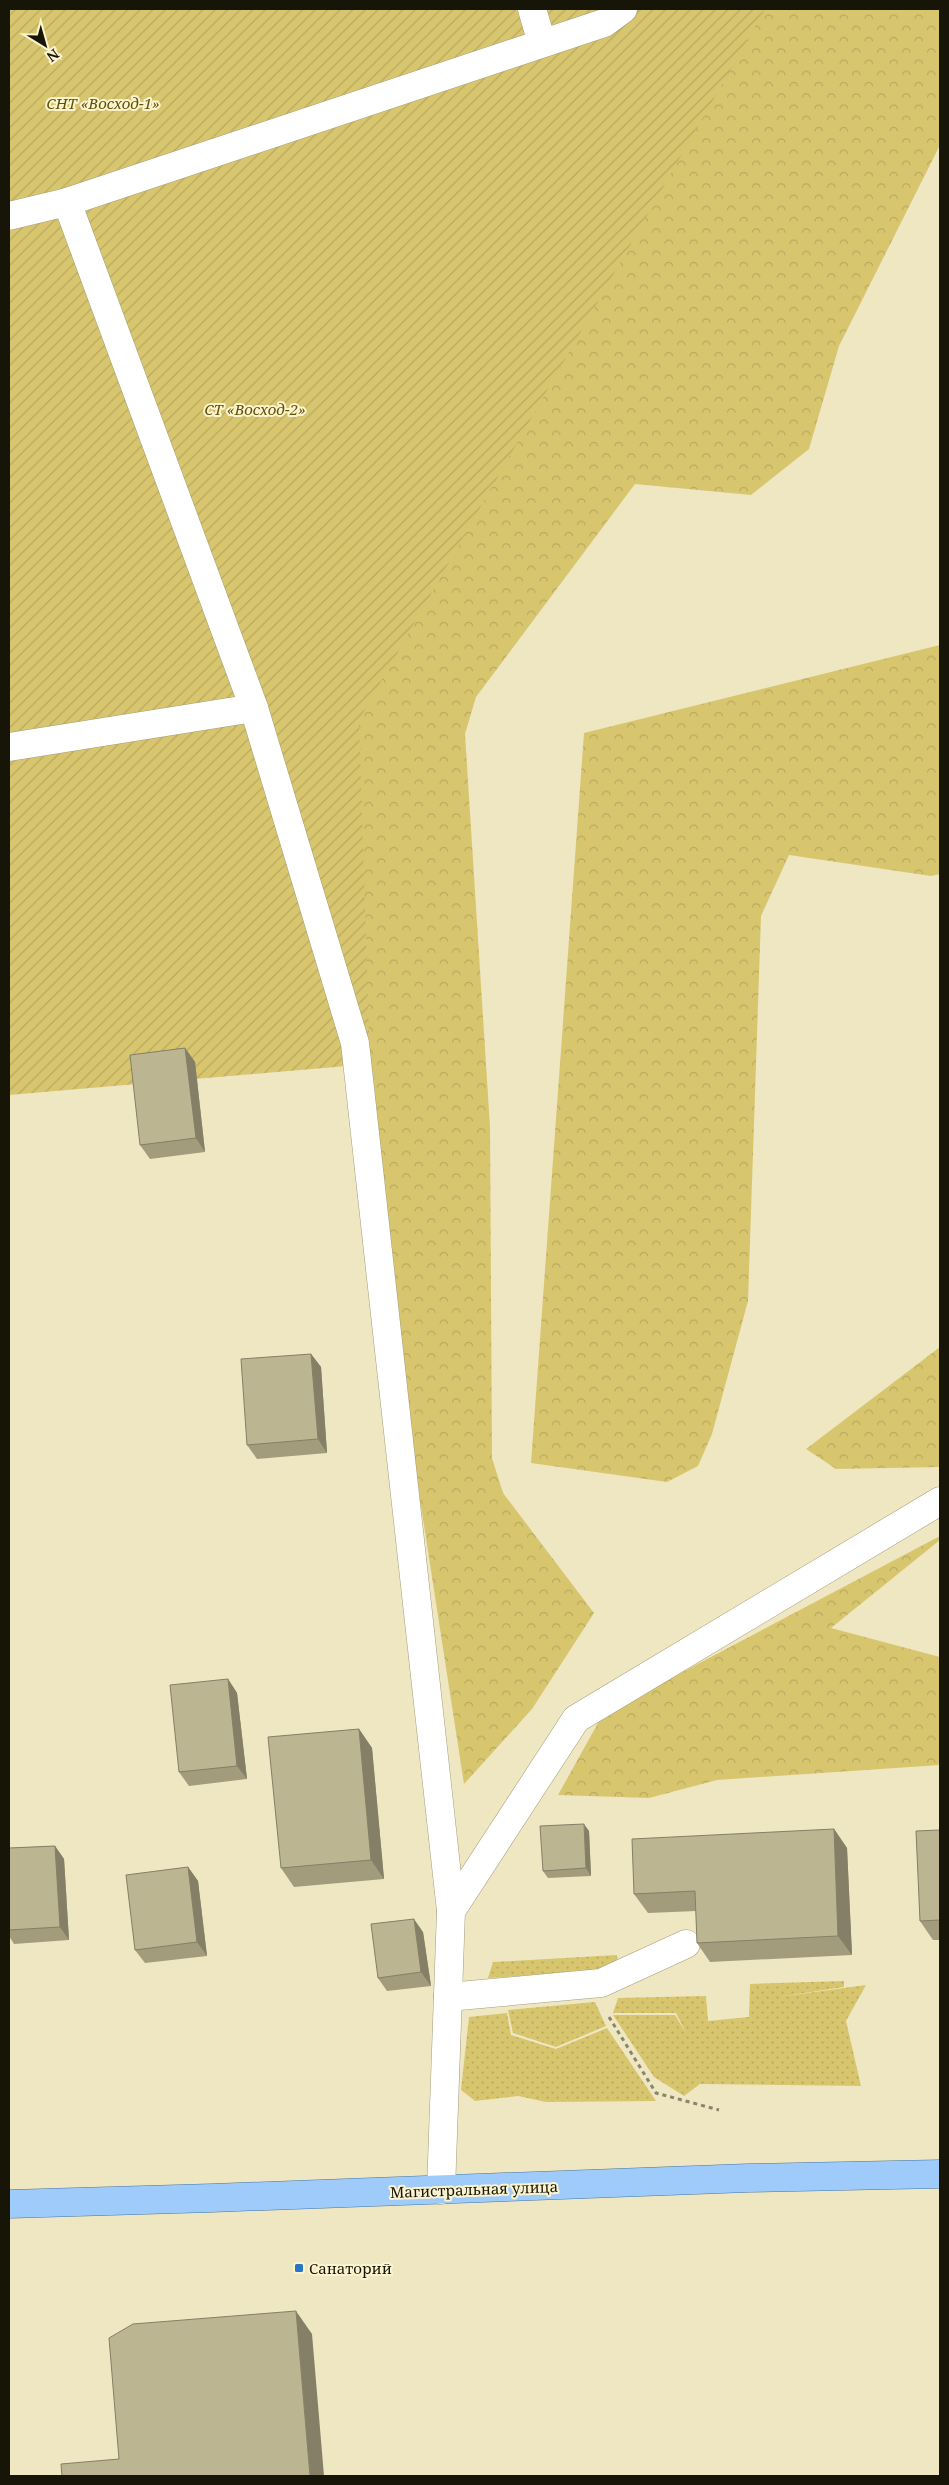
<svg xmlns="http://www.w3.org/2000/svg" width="949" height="2485" font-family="'Noto Serif',serif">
<defs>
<pattern id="grass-dots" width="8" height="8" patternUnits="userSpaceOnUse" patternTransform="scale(1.25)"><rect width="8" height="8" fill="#d8c66f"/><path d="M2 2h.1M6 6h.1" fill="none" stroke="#b9a95f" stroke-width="1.8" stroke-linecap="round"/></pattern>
<pattern id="forest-crowns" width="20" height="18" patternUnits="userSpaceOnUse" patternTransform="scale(1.25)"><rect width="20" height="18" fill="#d8c66f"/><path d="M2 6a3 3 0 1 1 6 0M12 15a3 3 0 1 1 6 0" fill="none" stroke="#b9a95f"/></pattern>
<pattern id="garden-furrows" width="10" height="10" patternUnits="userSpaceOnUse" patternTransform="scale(1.25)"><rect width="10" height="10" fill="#d8c66f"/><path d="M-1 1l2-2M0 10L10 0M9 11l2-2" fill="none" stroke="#b9a95f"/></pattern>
</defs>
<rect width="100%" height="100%" fill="#eee7c2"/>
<g fill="url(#grass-dots)">
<path d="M617 1955 618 1970 488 1978 493 1962Z"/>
<path d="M844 1981V1987L778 1997 866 1985 846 2021 861 2086 700 2084 684 2096 654 2077 613 2015H675L686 2033 676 2013H613L618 1998 706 1996 708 2021 749 2017 750 1984Z"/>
<path d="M595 2002 606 2026 556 2047 513 2033 508 2010Z"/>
<path d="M507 2013 511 2035 556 2049 607 2028 656 2101 546 2102 518 2096 475 2101 461 2090 469 2017Z"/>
</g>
<g fill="url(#forest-crowns)">
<path d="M701 9H940V145L839 346 809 449 751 495 635 484 476 697 465 734 490 1127 492 1458 503 1493 594 1613 532 1709 464 1784 305 756Z"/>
<path d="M940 645V874L931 876 789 855 761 916 748 1301 712 1434 698 1466 667 1482 531 1463 584 733Z"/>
<path d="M940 1347V1467L836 1469 806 1449Z"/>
<path d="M940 1536V1540L831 1628 940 1657V1765L717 1780 649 1798 558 1795 603 1714Z"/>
</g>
<path fill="url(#garden-furrows)" d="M9 9H765L359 720 370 1064 9 1095Z"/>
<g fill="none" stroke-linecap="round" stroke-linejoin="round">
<defs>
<g id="minor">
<path d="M532 9 542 43"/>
<path d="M9 216 67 202"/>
<path d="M9 747 254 708"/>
<path d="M451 1911 576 1719 940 1501"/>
<path d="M448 1997 601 1983 686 1944"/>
<path d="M441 2190 451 1911 355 1043 254 708 67 202 604 23 623 9"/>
</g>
<path id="major" d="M9 2204 212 2198 748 2178 940 2174"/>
</defs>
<use href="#minor" stroke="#a49d7a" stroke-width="29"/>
<use href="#major" stroke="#4675a2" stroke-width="29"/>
<path stroke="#89856b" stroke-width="3" stroke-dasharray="4 4" stroke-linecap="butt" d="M609 2017 656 2093 719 2110"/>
<use href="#minor" stroke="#fff" stroke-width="28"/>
<use href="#major" stroke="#9fcbfa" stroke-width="28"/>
</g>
<g fill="#a29c7d">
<path d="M185 1048 195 1062 205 1152 150 1159 140 1145Z"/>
<path d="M311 1354 321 1367 327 1453 257 1459 247 1445Z"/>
<path d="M228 1679 237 1693 247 1779 189 1786 179 1772Z"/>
<path d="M359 1729 372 1748 384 1879 294 1887 281 1868Z"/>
<path d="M834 1829 847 1848 852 1955 710 1962 697 1943 696 1911 648 1913 634 1894Z"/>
<path d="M940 1830V1940H933L920 1921Z"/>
<path d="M589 1831 591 1876 548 1878 543 1871Z"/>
<path d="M55 1846 64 1859 69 1940 14 1944 9 1936V1848Z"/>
<path d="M188 1867 198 1881 207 1956 145 1963 135 1950Z"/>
<path d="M423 1932 431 1986 387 1991 378 1978Z"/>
</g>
<g fill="#847f66">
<path d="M185 1048 195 1062 205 1152 196 1138Z"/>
<path d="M311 1354 321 1367 327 1453 318 1439Z"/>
<path d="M228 1679 237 1693 247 1779 237 1766Z"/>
<path d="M359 1729 372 1748 384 1879 371 1860Z"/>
<path d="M584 1824 589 1831 591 1876 586 1868Z"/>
<path d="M834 1829 847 1848 852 1955 838 1936Z"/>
<path d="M55 1846 64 1859 69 1940 60 1927Z"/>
<path d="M188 1867 198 1881 207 1956 197 1942Z"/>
<path d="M414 1919 423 1932 431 1986 421 1972Z"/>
<path d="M296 2311 312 2334 324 2476H310Z"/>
</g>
<g fill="#bcb591" stroke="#847f66">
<path d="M185 1048 196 1138 140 1145 130 1055Z"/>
<path d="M311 1354 318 1439 247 1445 241 1359Z"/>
<path d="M228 1679 237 1766 179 1772 170 1685Z"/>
<path d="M359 1729 371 1860 281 1868 268 1737Z"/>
<path d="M584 1824 586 1868 543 1871 540 1826Z"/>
<path d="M834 1829 838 1936 697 1943 695 1891 634 1894 632 1839Z"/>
<path d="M940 1830V1920L920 1921 916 1831Z"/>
<path d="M55 1846 60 1927 9 1930V1848Z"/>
<path d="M188 1867 197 1942 135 1950 126 1875Z"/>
<path d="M414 1919 421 1972 378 1978 371 1924Z"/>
<path d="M296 2311 310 2476H62L61 2464 119 2459 109 2338 133 2324Z"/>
</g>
<rect fill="#2777c6" stroke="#fcf4cf" stroke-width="2" x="294" y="2263" width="10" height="10" rx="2.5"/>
<g text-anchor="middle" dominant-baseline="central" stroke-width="4" stroke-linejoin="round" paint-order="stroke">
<g font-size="15" font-style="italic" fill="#5f5308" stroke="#fcf4cf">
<text x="103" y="103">СНТ «Восход-1»</text>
<text x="255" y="409">СТ «Восход-2»</text>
</g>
<g font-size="15" fill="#171507" stroke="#fcf4cf">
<text transform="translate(474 2189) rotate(-2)">Магистральная улица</text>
</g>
<g font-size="15" fill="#171507" stroke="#fcf4cf" text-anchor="start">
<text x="309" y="2268">Санаторий</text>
</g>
</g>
<rect width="949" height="2485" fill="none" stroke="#171507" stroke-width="20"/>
<g transform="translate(45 45) rotate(143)" stroke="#fcf4cf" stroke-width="4" paint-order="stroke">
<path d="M0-4L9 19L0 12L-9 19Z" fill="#171507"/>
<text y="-8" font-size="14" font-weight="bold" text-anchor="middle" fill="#171507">N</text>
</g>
</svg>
